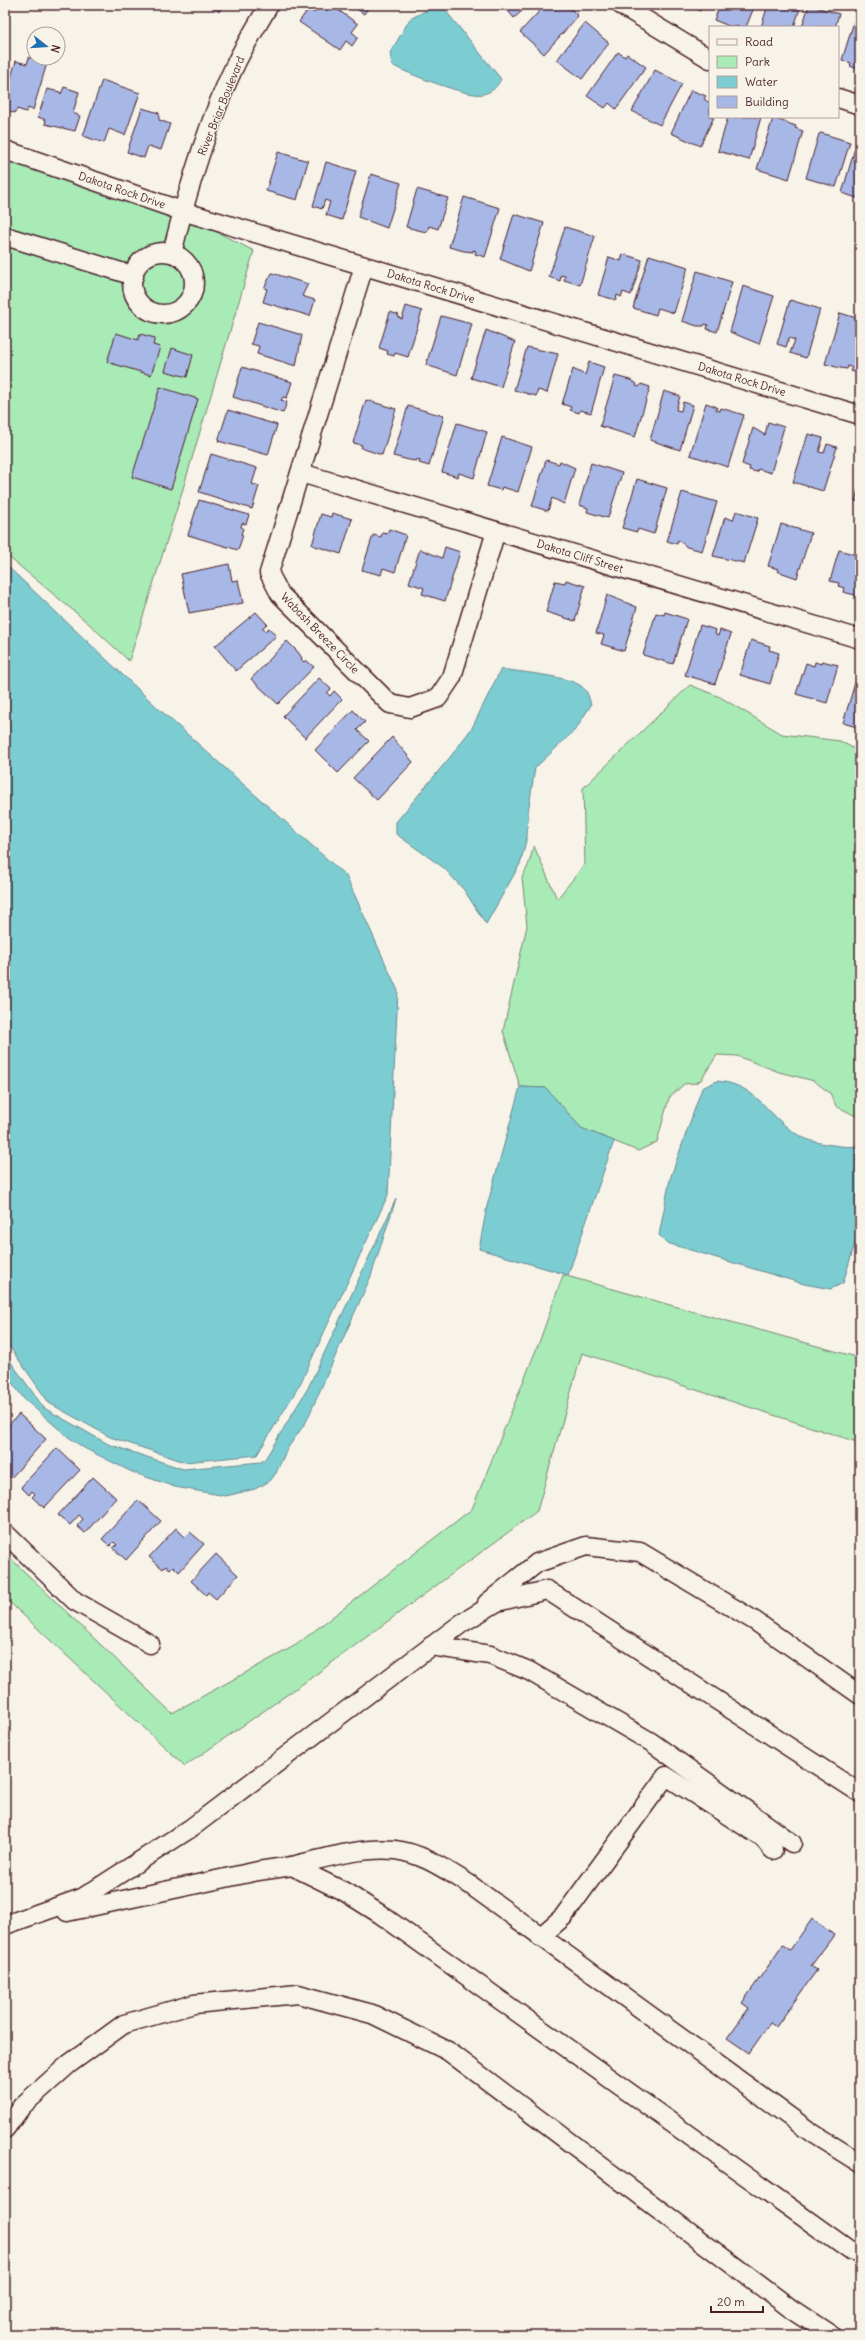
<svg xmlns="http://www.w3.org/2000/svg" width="865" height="2340" font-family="Delius,sans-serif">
<rect width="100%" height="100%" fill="#f7f3e8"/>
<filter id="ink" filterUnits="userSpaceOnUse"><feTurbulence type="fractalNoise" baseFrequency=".025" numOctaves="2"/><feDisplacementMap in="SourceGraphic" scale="8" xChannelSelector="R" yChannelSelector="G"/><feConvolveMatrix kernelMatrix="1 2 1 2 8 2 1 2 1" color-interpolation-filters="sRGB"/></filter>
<g filter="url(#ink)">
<g fill="#a8ebb6" stroke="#798570">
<path d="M5 160 211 229 254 251 179 502 129 661 87 622 5 554Z"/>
<path d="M690 685 720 697 782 734 840 741 860 752V1118L836 1106 830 1093 814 1081 779 1072 737 1056 717 1055 701 1080 696 1083 684 1084 669 1098 657 1142 638 1151 581 1128 546 1088 520 1087 503 1031 527 926 522 877 528 866 534 846 557 899 585 864 583 788Z"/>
<path d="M563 1275 860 1358V1443L582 1353 537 1511 311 1678 185 1766 5 1598V1553L172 1713 296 1645 472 1509 540 1340Z"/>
</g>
<g fill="#7ccdd2" stroke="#68878f">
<path d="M437 5H441L501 79C497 87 492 92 483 94 469 98 406 73 392 65L390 53 410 19Z"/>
<path d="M5 564 159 709 346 876 398 991 388 1195 300 1384 257 1455 185 1462 110 1437 49 1403 5 1340Z"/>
<path d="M501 669C519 672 568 676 581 686 588 691 589 698 591 705L576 729 535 768 528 812 527 837 520 864 486 924 464 890 444 868 396 834V822L451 756 472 728Z"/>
<path d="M717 1081C760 1085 767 1118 800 1136 809 1141 823 1144 833 1145 842 1146 850 1148 860 1145V1227L843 1283 831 1289 804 1284 667 1243 659 1235 670 1179 702 1088Z"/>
<path d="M520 1087 546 1088 581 1128 614 1141 568 1275 479 1249 487 1206Z"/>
<path d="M396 1199 371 1276 306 1422 287 1449 276 1473 270 1481 255 1489 226 1496 175 1487 132 1472 84 1448 67 1436 24 1399 5 1373V1354L44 1408 108 1444 183 1469 261 1462 265 1459 308 1388Z"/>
</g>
<g fill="#a7b7e6" stroke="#4a1f2b">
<path d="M209 5H223L219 12Z"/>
<path d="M321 5H331L358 24 352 32 358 37 352 46 346 41 340 50 299 22 309 8 314 13Z"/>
<path d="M351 5H370L364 14Z"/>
<path d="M503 5H529L514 18Z"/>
<path d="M545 5H567L578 16 544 54 520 32Z"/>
<path d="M689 5H703L700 11Z"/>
<path d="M720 5H755L746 27 729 26 714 20Z"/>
<path d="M768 5H801L794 27H761Z"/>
<path d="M809 5 839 14 835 27H802Z"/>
<path d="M856 15 860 16V70L850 66 851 63 842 60Z"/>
<path d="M585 23 609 43 582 79 557 60Z"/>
<path d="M618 52 625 57 627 54 633 58 646 67 616 109 609 103 605 108 587 96Z"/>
<path d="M29 57 47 63 33 110 28 108 26 112 17 109 15 113 5 110V89L7 90 16 61 27 64Z"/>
<path d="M655 70 682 84 660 125 632 111Z"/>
<path d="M102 80 140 93 125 135 109 129 104 143 83 136Z"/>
<path d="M64 87 79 92 73 113 80 116 75 131 45 124 46 120 38 117 47 89 60 92 61 94Z"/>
<path d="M691 90 706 96 704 99 710 103V117H714L700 146 671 133Z"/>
<path d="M142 108 159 113V120L170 124 161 150 148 146 144 158 127 152Z"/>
<path d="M728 117H761L749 160 718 151Z"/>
<path d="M773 118 796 126 795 128 803 131 789 179 757 169Z"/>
<path d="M821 133 850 142 836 187 806 178 819 134Z"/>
<path d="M855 148 860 149V199L842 193Z"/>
<path d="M278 152 308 161 297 200 266 191Z"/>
<path d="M326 162 356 171 342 220 326 215 330 202 325 200 322 209 313 206Z"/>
<path d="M371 174 401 183 387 228 358 217Z"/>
<path d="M417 189 448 198 438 229 429 226 427 232 422 231 406 227Z"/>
<path d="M464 197 500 208 485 257 475 254 476 251 473 250V252L464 251 449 247Z"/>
<path d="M514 214 544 223 529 271 500 259Z"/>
<path d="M565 227 595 236 580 285 564 280 565 276 561 275 560 281 549 277Z"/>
<path d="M623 254 642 260 631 295 623 292 621 297 617 295 616 300 598 295 609 257 621 261Z"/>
<path d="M649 255 688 267 674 313 658 308 656 315 633 308Z"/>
<path d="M697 271 732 282 717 332 707 329 708 325 705 324 704 326H697L682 321Z"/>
<path d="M272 273 308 284 302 296 315 300 310 316 263 302 267 289 264 288Z"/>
<path d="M743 286 774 296 759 344 730 332Z"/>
<path d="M790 300 820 309 806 358 790 353 795 340 789 338 786 347 777 344Z"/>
<path d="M406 306 422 311 408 357 395 353 394 356 387 354 388 351 379 348 390 312 399 315 398 317 402 319Z"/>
<path d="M840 313 860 319V374L851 371 852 368 848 366 847 369 840 368 825 364Z"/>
<path d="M441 316 472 324 457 375 426 365Z"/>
<path d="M258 322 302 335 296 366 257 354 259 346 251 344Z"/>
<path d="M486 330 515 342 501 387 471 378Z"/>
<path d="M116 333 138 340 140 334 155 338 153 345 160 347 151 375 107 362Z"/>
<path d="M527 347 558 354 547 393 538 390 536 396 514 390Z"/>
<path d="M172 348 193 355 187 377 165 371Z"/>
<path d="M589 362 604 367 591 413 580 410 579 413 570 410 571 407 562 404 573 369 585 375Z"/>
<path d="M242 367 292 382 287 398 283 397 281 400 287 402 283 413 233 397Z"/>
<path d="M615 376 630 380 637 384 636 386 639 387 641 384 650 387 635 437 600 426Z"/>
<path d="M160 387 198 399 171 489 132 477Z"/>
<path d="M664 391 680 396 676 410 681 411 683 402 693 405 680 450 650 440Z"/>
<path d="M366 400 396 409 382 455 361 448 362 445 353 443Z"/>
<path d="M706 403 717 407 716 410 720 411 721 408 744 415 728 467 690 455Z"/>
<path d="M408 406 444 416 429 466 419 463 420 460 416 459V461L409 460 393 456Z"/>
<path d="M228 410 277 425 268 455 218 441Z"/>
<path d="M768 422 784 427 771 473 758 469 757 472 749 470 750 467 742 464 753 428 765 435Z"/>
<path d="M457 423 487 432 474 478 459 473 458 477 442 472Z"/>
<path d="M808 434 823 438 819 452 824 453 827 444 837 447 823 491 793 482Z"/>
<path d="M502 437 532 447 518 492 502 487 501 490 487 486Z"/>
<path d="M211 454 257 468 252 484 259 486 252 509 199 492Z"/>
<path d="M546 460 559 464 560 461 575 468 564 504 552 498 548 511 532 506Z"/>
<path d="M591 463 622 473 608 518 587 512 588 508 579 505Z"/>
<path d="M637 479 667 488 654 534 638 529 637 532 622 528Z"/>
<path d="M860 482V502L855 501Z"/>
<path d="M682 492 717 502 702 551 687 547 678 540 677 544 667 541Z"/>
<path d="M199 500 249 515 246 524 242 523 241 527 243 528 241 535H243L238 550 188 535Z"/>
<path d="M736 511 758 518 744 563 713 556 725 517 733 520Z"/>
<path d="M332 513 352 519 341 554 312 545 321 514 331 517Z"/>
<path d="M781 524 811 533 797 578 777 571 778 569 768 566Z"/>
<path d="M389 529 406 535 395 572 383 568 381 575 362 570 373 535 381 537 382 533 387 534Z"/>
<path d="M445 547 460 552 445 601 422 594 424 588 409 583 420 549 442 558Z"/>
<path d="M839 550 860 556 859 596 843 592 844 588 838 586 839 583 830 581Z"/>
<path d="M229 564 232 581 238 580 243 603 189 613 181 574Z"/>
<path d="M566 580 585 586 575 621 546 612 555 581 565 583Z"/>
<path d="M607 595 637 607 624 651 601 644 604 635 596 633Z"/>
<path d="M256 612 267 624 262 628 265 631 269 628 276 636 236 671 215 646Z"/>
<path d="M665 612 687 619 673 664 643 655 656 613 664 615Z"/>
<path d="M700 625 716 630 715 634 718 636 720 630 731 634 715 684 685 675Z"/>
<path d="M751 640 770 646 769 650 779 653 770 684 740 675Z"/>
<path d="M287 641 298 652 302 658 301 659 304 662 306 660 314 667 278 704 251 679Z"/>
<path d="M822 661 838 665 827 703 796 694 806 663 814 666 815 662 821 664Z"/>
<path d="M858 673H860V728L843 723Z"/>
<path d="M319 678 331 689 327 693 330 696 334 691 342 699 305 738 283 716Z"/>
<path d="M353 710 365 722 357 730 369 741 338 773 315 750Z"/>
<path d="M392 737 413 762 377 800 353 778Z"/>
<path d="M19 1414 46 1439 11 1478 5 1472V1429Z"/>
<path d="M57 1448 80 1470 44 1508 32 1497 35 1494 32 1491 29 1495 21 1487Z"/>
<path d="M93 1477 116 1498 85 1533 77 1526 83 1519 79 1515 70 1525 58 1515Z"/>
<path d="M138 1500 161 1521 126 1560 113 1548 117 1545 114 1542 110 1546 102 1539Z"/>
<path d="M176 1528 185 1537 190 1532 204 1544 179 1572 173 1566 170 1569 166 1566 163 1569 149 1557Z"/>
<path d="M216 1554 238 1575 216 1599 208 1592 206 1595 191 1581Z"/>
<path d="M812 1919 834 1935 811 1966 817 1970 776 2027 770 2023 749 2053 727 2038 749 2008 742 2003 783 1945 790 1950Z"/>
</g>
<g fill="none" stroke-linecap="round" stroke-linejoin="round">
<defs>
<g id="minor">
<path d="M621 5 710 59"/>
<path d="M838 98 860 105"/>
<path d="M5 150 182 211 860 415"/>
<path d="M5 236 134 276"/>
<circle cx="163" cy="283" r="31"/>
<path d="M172 253C187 193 209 119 236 63 246 43 258 24 269 5"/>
<path d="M364 266 269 573 280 594 390 704 410 708 438 698 452 677 496 531"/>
<path d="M301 473 860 639"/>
<path d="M5 1533 75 1601 150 1644"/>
<path d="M487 1603 537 1563 586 1546 640 1552 755 1621 860 1695"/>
<path d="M431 1646 490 1655 529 1671 651 1742 792 1843"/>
<path d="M292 1866C325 1858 361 1847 395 1850 422 1853 446 1870 469 1884L812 2133 860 2163"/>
<path d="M67 1912 258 1871 292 1866 345 1892 380 1914 852 2252 860 2251"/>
<path d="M5 1925 82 1898 191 1828 462 1623 497 1602 547 1590 860 1793"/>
<path d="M540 1937 563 1917 666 1776 763 1838 773 1850"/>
<path d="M5 2129 22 2106 69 2064 124 2024 194 2004 298 1994 372 2014 448 2051 790 2308 831 2335"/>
</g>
</defs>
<use href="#minor" stroke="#4a1f2b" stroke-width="21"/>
<use href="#minor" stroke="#f7f3e8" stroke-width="18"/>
</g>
</g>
<g text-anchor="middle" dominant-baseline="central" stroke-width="3" stroke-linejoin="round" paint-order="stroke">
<g font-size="11" fill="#4a1f2b" stroke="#f7f3e8">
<text transform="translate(221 106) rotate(-68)">River Briar Boulevard</text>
<text transform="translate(122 190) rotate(19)">Dakota Rock Drive</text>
<text transform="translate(431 286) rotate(17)">Dakota Rock Drive</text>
<text transform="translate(742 379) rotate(17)">Dakota Rock Drive</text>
<text transform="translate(580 556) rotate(17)">Dakota Cliff Street</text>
<text transform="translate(320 633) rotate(46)">Wabash Breeze Circle</text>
</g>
</g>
<rect width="865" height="2340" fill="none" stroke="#f7f3e8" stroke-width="20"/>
<rect x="10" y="10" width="845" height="2320" fill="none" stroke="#4a1f2b" stroke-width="1.5" filter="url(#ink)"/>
<rect x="709" y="26" width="130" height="92" fill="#f7f3e8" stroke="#b29e9c"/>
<rect x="717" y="39" width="20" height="6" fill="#f7f3e8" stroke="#b29e9c"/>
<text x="745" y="46" font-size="12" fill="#4a1f2b">Road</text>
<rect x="717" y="56" width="20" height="12" fill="#a8ebb6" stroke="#b29e9c"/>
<text x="745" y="66" font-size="12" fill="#4a1f2b">Park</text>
<rect x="717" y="76" width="20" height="12" fill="#7ccdd2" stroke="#b29e9c"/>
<text x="745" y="86" font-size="12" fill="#4a1f2b">Water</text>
<rect x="717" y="96" width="20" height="12" fill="#a7b7e6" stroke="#b29e9c"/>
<text x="745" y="106" font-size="12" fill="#4a1f2b">Building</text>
<g transform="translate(46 46) rotate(107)"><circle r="19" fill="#f7f3e8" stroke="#b29e9c"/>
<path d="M0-3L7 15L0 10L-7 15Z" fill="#1f6fb2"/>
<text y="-6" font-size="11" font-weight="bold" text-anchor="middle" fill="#4a1f2b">N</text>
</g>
<path d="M711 2306v6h52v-6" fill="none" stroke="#4a1f2b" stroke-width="2"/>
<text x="717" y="2306" font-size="12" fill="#4a1f2b" stroke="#f7f3e8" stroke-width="3" paint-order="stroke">20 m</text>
</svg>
